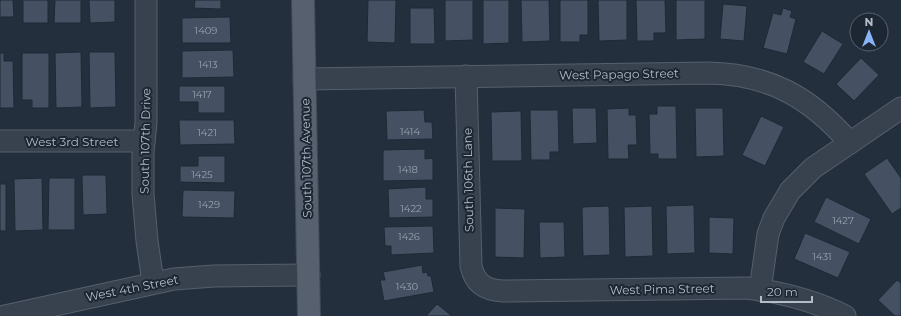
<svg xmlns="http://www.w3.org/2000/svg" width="901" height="316" font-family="Montserrat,sans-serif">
<rect width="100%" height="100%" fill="#242f3e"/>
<g fill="#455162" stroke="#1f2835">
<path d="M0 0H13L14 17H0Z"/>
<rect x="23" y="0" width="25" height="23"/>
<path d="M55 0H81V23H54Z"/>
<path d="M89 0H115V22L90 23Z"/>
<path d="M195 0H221V9L194 8Z"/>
<path d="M368 0H396L395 43 367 42Z"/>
<path d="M445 0H473V40L445 41Z"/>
<path d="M483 0H509V43L483 44Z"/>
<path d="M521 0H549L550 41 522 42Z"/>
<path d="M560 0H588V35H580V42H560Z"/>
<path d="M598 0H627V40L599 41Z"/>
<path d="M636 0H665L666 33H654V41H637Z"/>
<path d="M676 0H705V39L676 40Z"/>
<path d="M723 4 747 6 744 41 720 39Z"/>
<path d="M410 8H434L435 44H410Z"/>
<path d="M783 8 792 11 790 17 796 19 787 54 763 48 773 13 781 15Z"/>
<path d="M230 17 231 43H182V18Z"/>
<path d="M822 31 843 44 824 74 803 62Z"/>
<path d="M233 50 234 77 182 78V51Z"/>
<path d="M81 52 82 107 56 108 55 53Z"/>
<path d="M89 52H115L116 107 90 108Z"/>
<path d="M0 53H4V61H13L14 108H0Z"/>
<path d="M22 53H49V108H32V100H22Z"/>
<path d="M861 58 879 75 854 101 836 84Z"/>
<path d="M179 86H225V113H198V102H179Z"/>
<path d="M657 106H676L677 159H658V154H650L649 114H657Z"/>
<path d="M572 108H596L597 143 573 144Z"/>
<path d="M629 108V115H636L637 145H628L629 159H608L607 109Z"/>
<path d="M695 108H723L724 156 696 157Z"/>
<path d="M424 110 425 122H432L433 139 387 140 386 111Z"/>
<path d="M530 110H558L559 152H550V160H531Z"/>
<path d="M521 111 522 161H492L491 112Z"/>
<path d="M761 116 784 127 765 166 742 155Z"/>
<path d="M179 120H234L235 144 180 145Z"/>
<path d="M425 149V159L433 158V180L383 181V150Z"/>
<path d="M198 156H225V183L180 182V166H198Z"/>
<path d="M887 158 901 178V208L892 214 864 174Z"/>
<path d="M82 175H106L107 214 83 215Z"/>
<path d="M42 178 43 230 15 231 14 179Z"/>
<path d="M49 178H75V230H48Z"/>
<rect x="0" y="184" width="6" height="47"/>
<path d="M426 187V199H433V217L389 218 388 189Z"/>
<path d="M183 190 235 191 234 218 182 217Z"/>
<path d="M826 197 871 219 859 244 814 222Z"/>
<path d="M694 205 695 253 667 254 666 206Z"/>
<path d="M609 206 610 255 583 256 582 207Z"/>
<path d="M652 206 653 256 625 257 624 207Z"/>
<path d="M495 208 525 209 524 258 495 257Z"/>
<path d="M709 217 734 218 733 254 709 253Z"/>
<path d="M539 222H564L565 257 540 258Z"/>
<path d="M433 226 434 253 391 255V246H385L384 227Z"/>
<path d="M805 233 850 252 838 278 794 259Z"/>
<path d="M422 265 423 273 427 272 428 276H431L434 292 384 301 380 280H385L383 272Z"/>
<path d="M897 280 901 283V316H895L878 300Z"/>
<path d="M437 304 452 316H426Z"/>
</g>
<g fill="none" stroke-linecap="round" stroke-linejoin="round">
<defs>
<g id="minor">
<path d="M146 0V123L143 152V194L147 241 153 282"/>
<path d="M466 76 471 266C475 283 484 290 503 291L746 288C781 292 813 300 845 316"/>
<path d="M304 79 708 73C769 74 810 97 850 143"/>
<path d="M0 141H144"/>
<path d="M760 290 768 234 774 218 790 191 813 168 901 108"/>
<path d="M5 316 174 279 214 276 309 275"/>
</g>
<path id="major" d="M303 0 309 316"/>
</defs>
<use href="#minor" stroke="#565f6c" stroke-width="23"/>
<use href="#major" stroke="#414a57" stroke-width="24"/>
<use href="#minor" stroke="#38414e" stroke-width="21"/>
<use href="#major" stroke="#56606e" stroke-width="22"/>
</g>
<g text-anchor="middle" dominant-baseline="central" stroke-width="4" stroke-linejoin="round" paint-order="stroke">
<g font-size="10" fill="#98a1af">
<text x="206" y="30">1409</text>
<text x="208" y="64">1413</text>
<text x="202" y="94">1417</text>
<text x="410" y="131">1414</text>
<text x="207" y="132">1421</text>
<text x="408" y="169">1418</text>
<text x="202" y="174">1425</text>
<text x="209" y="204">1429</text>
<text x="411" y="208">1422</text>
<text x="843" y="220">1427</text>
<text x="409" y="236">1426</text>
<text x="822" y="256">1431</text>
<text x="407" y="286">1430</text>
</g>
<g font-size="12" fill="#b4bcc9" stroke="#1d2633">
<text transform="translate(619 74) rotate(-1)">West Papago Street</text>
<text x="72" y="141">West 3rd Street</text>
<text transform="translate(145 141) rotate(-89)">South 107th Drive</text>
<text transform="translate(306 158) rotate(-91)">South 107th Avenue</text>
<text transform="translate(468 180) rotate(-91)">South 106th Lane</text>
<text transform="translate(132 288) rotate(-11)">West 4th Street</text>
<text transform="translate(662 289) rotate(-1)">West Pima Street</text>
</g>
</g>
<g transform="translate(869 32)"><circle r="19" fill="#1d2633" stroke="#59626f"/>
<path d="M0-3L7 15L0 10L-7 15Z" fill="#8ab4f8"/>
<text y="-6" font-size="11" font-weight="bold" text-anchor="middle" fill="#b4bcc9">N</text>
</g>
<path d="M761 296v6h51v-6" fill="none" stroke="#b4bcc9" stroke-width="2"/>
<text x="767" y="296" font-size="12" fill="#b4bcc9" stroke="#1d2633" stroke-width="3" paint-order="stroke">20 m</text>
</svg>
